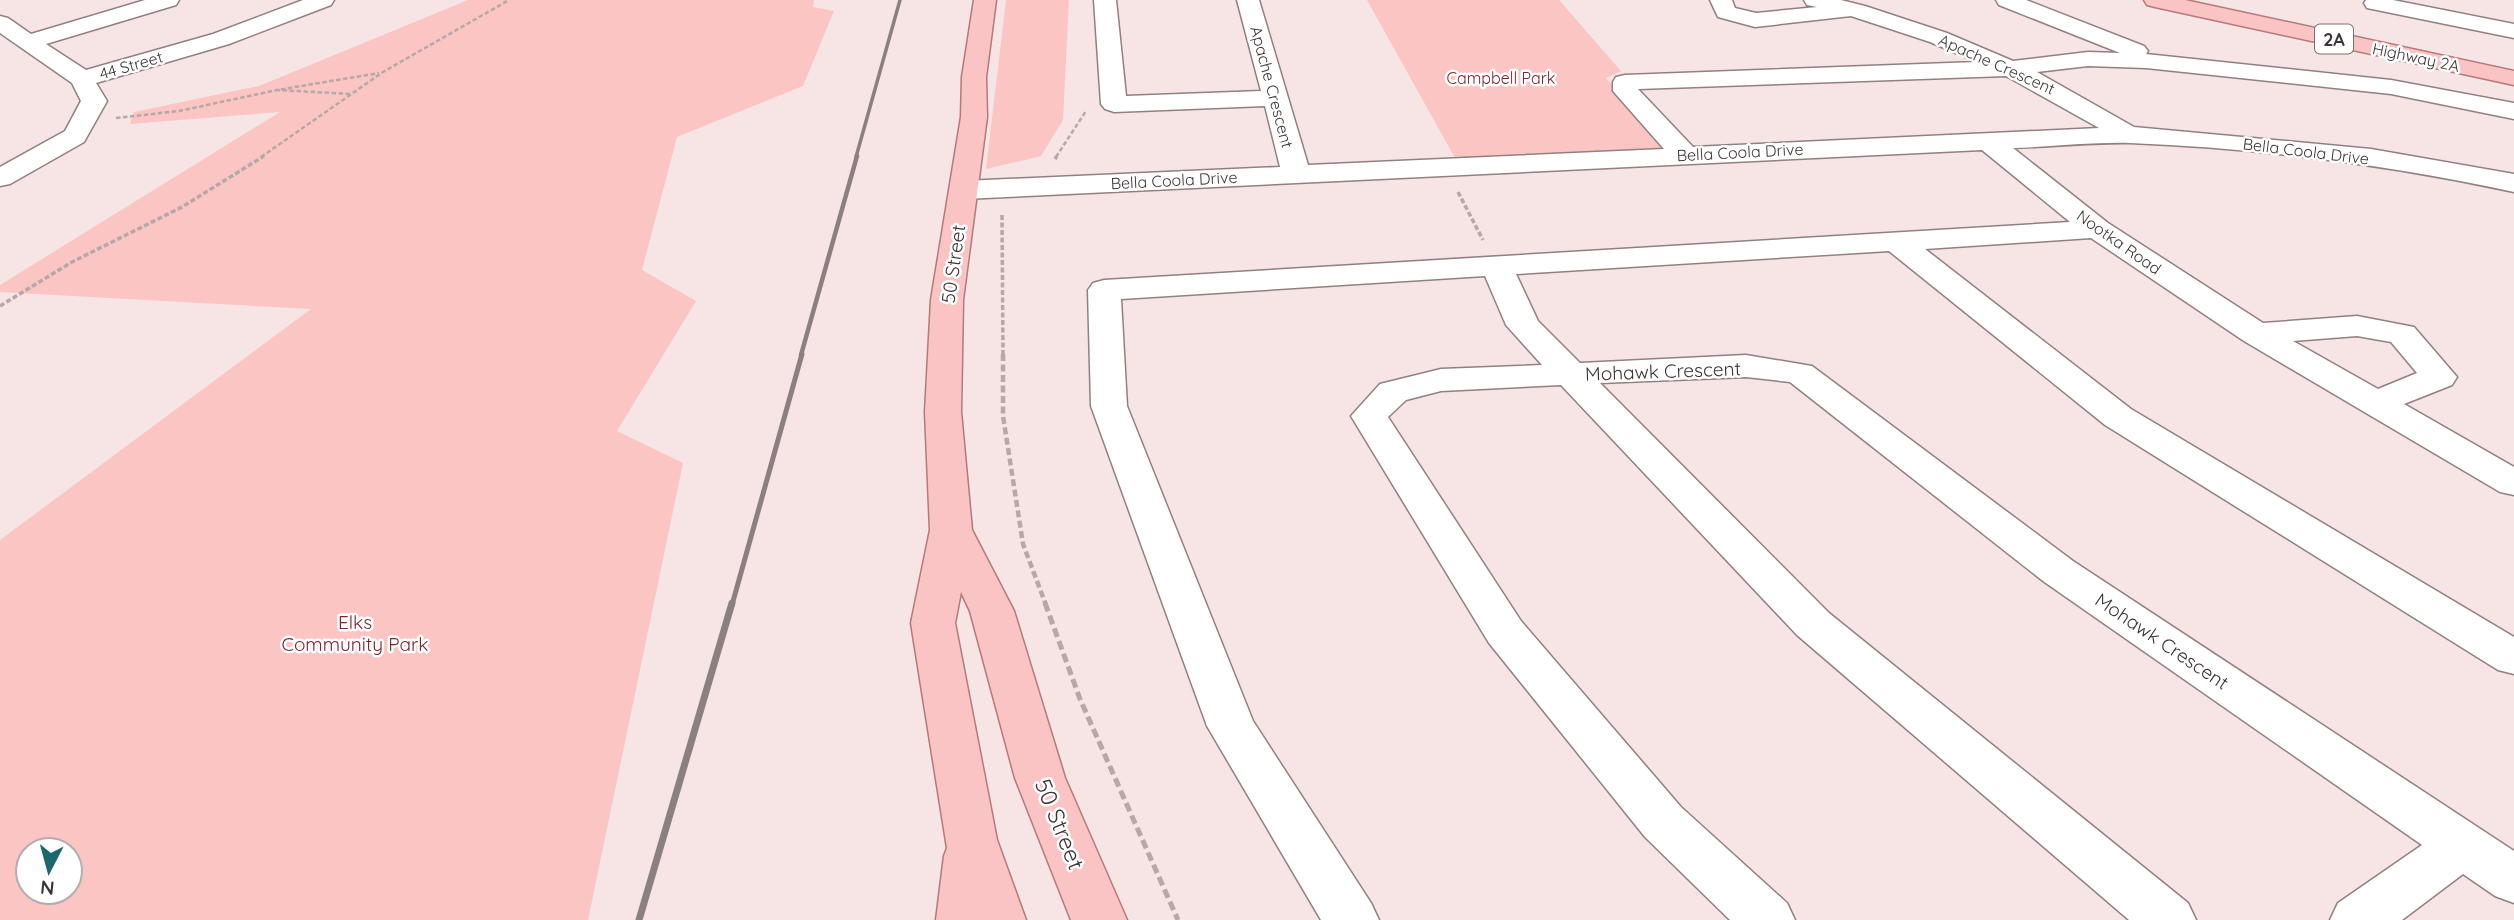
<svg xmlns="http://www.w3.org/2000/svg" width="2514" height="920" font-family="Quicksand,sans-serif">
<rect width="100%" height="100%" fill="#f6e5e4"/>
<g fill="#fbc5c4" fill-rule="evenodd">
<path d="M468 0H814L813 7 834 11 803 86 677 137 642 270 696 301 617 431 683 463 588 920H0V540L311 309 0 292V285L280 112 130 124 134 112 259 86ZM28 850H70V892H28Z"/>
<path d="M1006 0H1069L1063 120 1041 156 986 169Z"/>
<path d="M1367 0H1559L1621 71 1606 78 1666 149 1455 158Z"/>
</g>
<g fill="none" stroke-linecap="round" stroke-linejoin="round">
<defs>
<g id="minor">
<path d="M145 0H179L176 5 46 44 86 70 213 34 303 0H334L331 5 229 44 96 83 107 101 84 142 10 184 0 186V167L65 131 81 101 72 83 0 33V16L8 18 31 34Z"/>
<path d="M1094 0H1116L1126 96 1261 91 1237 0H1259L1308 165 1664 149 1613 91V82L1616 77 1625 75 1977 62 1930 42 1851 16 1755 27 1718 17 1710 0H1732L1735 8 1756 13 1817 7 1807 5 1804 0H1841L1865 6 1947 33 2013 61 2088 52 2120 53 1999 5 1996 0H2026L2144 46 2148 51 2146 54 2391 80 2514 103V119L2391 94 2146 68 2088 66 2037 72 2134 127 2371 149 2514 174V192C2388 165 2258 148 2130 143 2091 142 2052 147 2013 148L2108 223 2263 323 2357 316 2414 327 2457 377 2452 385 2404 404 2514 467V495L2500 492 2244 341 2091 238 1925 249 2131 409 2514 637V674L2498 670 2105 425 1889 251 1516 274 1538 321 1580 363 1746 355 1812 366 2073 561 2514 851V903L2495 896 2463 874 2402 920H2330L2338 903 2422 845 2043 581 1790 382 1746 377 1600 383 1829 613 2188 903 2196 920H2129L1797 635 1561 385 1441 391 1406 400 1388 417 1521 621 1681 807 1787 903 1795 920H1730L1645 837 1489 643 1351 416 1380 384 1441 369 1542 365 1506 325 1485 276 1121 299 1127 406 1253 721 1371 903 1379 920H1321L1207 726 1091 406 1088 290 1093 283 1104 280 2070 222 1982 150 964 199 954 196 950 190 954 184 964 181 1280 167 1265 106 1114 112 1105 109 1101 104ZM2006 76 2099 128 1693 147 1638 89ZM2357 336 2391 342 2417 373 2378 389 2293 341Z"/>
<path d="M2366 0H2393L2514 24V38L2367 8 2364 3Z"/>
</g>
<g id="major">
<path d="M974 0H996L986 77 987 117 963 300 961 412 972 530 1014 611 1065 778 1127 920H1071L1015 778 970 611 961 592 955 623 997 840 1026 920H936L944 856 947 848 911 623 930 530 925 412 931 300 961 117 962 77Z"/>
<path d="M2144 0H2185L2514 71V85L2155 7 2147 5Z"/>
</g>
</defs>
<use href="#minor" stroke="#908180" stroke-width="3"/>
<use href="#major" stroke="#b57979" stroke-width="3"/>
<g stroke="#b5a8a7" stroke-width="2.5" stroke-dasharray="4.5 2.5" stroke-linecap="butt">
<path d="M350 94 277 90 379 73"/>
<path d="M116 118 179 111 277 90"/>
<path d="M261 157 383 72 509 0"/>
<path d="M1056 157 1086 111"/>
</g>
<g stroke="#b5a8a7" stroke-width="3.5" stroke-dasharray="5 2.5" stroke-linecap="butt">
<path d="M1055 159 1057 156"/>
<path d="M1458 192 1483 240"/>
<path d="M1002 215 1003 355"/>
<path d="M0 306 72 262 182 207 264 156"/>
</g>
<path stroke="#b5a8a7" stroke-width="4.5" stroke-dasharray="7 3.5" stroke-linecap="butt" d="M1003 354V416L1023 544 1046 605"/>
<path stroke="#b5a8a7" stroke-width="5" stroke-dasharray="9 4.5" stroke-linecap="butt" d="M1045 603 1080 699 1178 920"/>
<use href="#minor" fill="#fff" fill-rule="evenodd"/>
<use href="#major" fill="#fac4c5" fill-rule="evenodd"/>
<path stroke="#8a807f" stroke-width="3.5" d="M856 157 900 0"/>
<path stroke="#8a807f" stroke-width="4.5" d="M801 355 857 156"/>
<path stroke="#8a807f" stroke-width="5" d="M732 605 802 354"/>
<path stroke="#8a807f" stroke-width="7" d="M639 920 732 603"/>
</g>
<g text-anchor="middle" dominant-baseline="central" stroke-width="5" stroke-linejoin="round" paint-order="stroke">
<g font-size="16" fill="#3b3534" stroke="#fff">
<text transform="translate(2416 57) rotate(12)">Highway 2A</text>
<text transform="translate(1997 64) rotate(24)">Apache Crescent</text>
<text transform="translate(131 65) rotate(-16)">44 Street</text>
<text transform="translate(1272 87) rotate(75)">Apache Crescent</text>
<text transform="translate(2306 151) rotate(7)">Bella Coola Drive</text>
<text transform="translate(1740 152) rotate(-3)">Bella Coola Drive</text>
<text transform="translate(1174 180) rotate(-3)">Bella Coola Drive</text>
<text transform="translate(2119 242) rotate(35)">Nootka Road</text>
</g>
<g font-size="16" fill="#7e242d" stroke="#fff">
<text x="1501" y="78">Campbell Park</text>
</g>
<rect fill="#fff" stroke="#767271" stroke-width="2" x="2315" y="24.5" width="38" height="29" rx="5"/>
<g font-size="18" font-weight="bold" fill="#3b3534">
<text x="2334" y="39">2A</text>
</g>
<g font-size="19" fill="#3b3534" stroke="#fff">
<text transform="translate(953 264) rotate(-82)">50 Street</text>
<text transform="translate(1663 371) rotate(-2)">Mohawk Crescent</text>
<text transform="translate(2162 641) rotate(34)">Mohawk Crescent</text>
</g>
<g font-size="19" fill="#7e242d" stroke="#fff">
<text x="355" y="622">Elks<tspan x="355" dy="22">Community Park</tspan></text>
</g>
<g font-size="23" fill="#3b3534" stroke="#fff">
<text transform="translate(1060 824) rotate(68)">50 Street</text>
</g>
</g>
<g transform="translate(49 871) rotate(186)"><circle r="33" fill="#ffffff" stroke="#b1aeae" stroke-width="2"/>
<path d="M0-5L12 26L0 18L-12 26Z" fill="#1c696d"/>
<text y="-10" font-size="19" font-weight="bold" text-anchor="middle" fill="#3b3534">N</text>
</g>
</svg>
